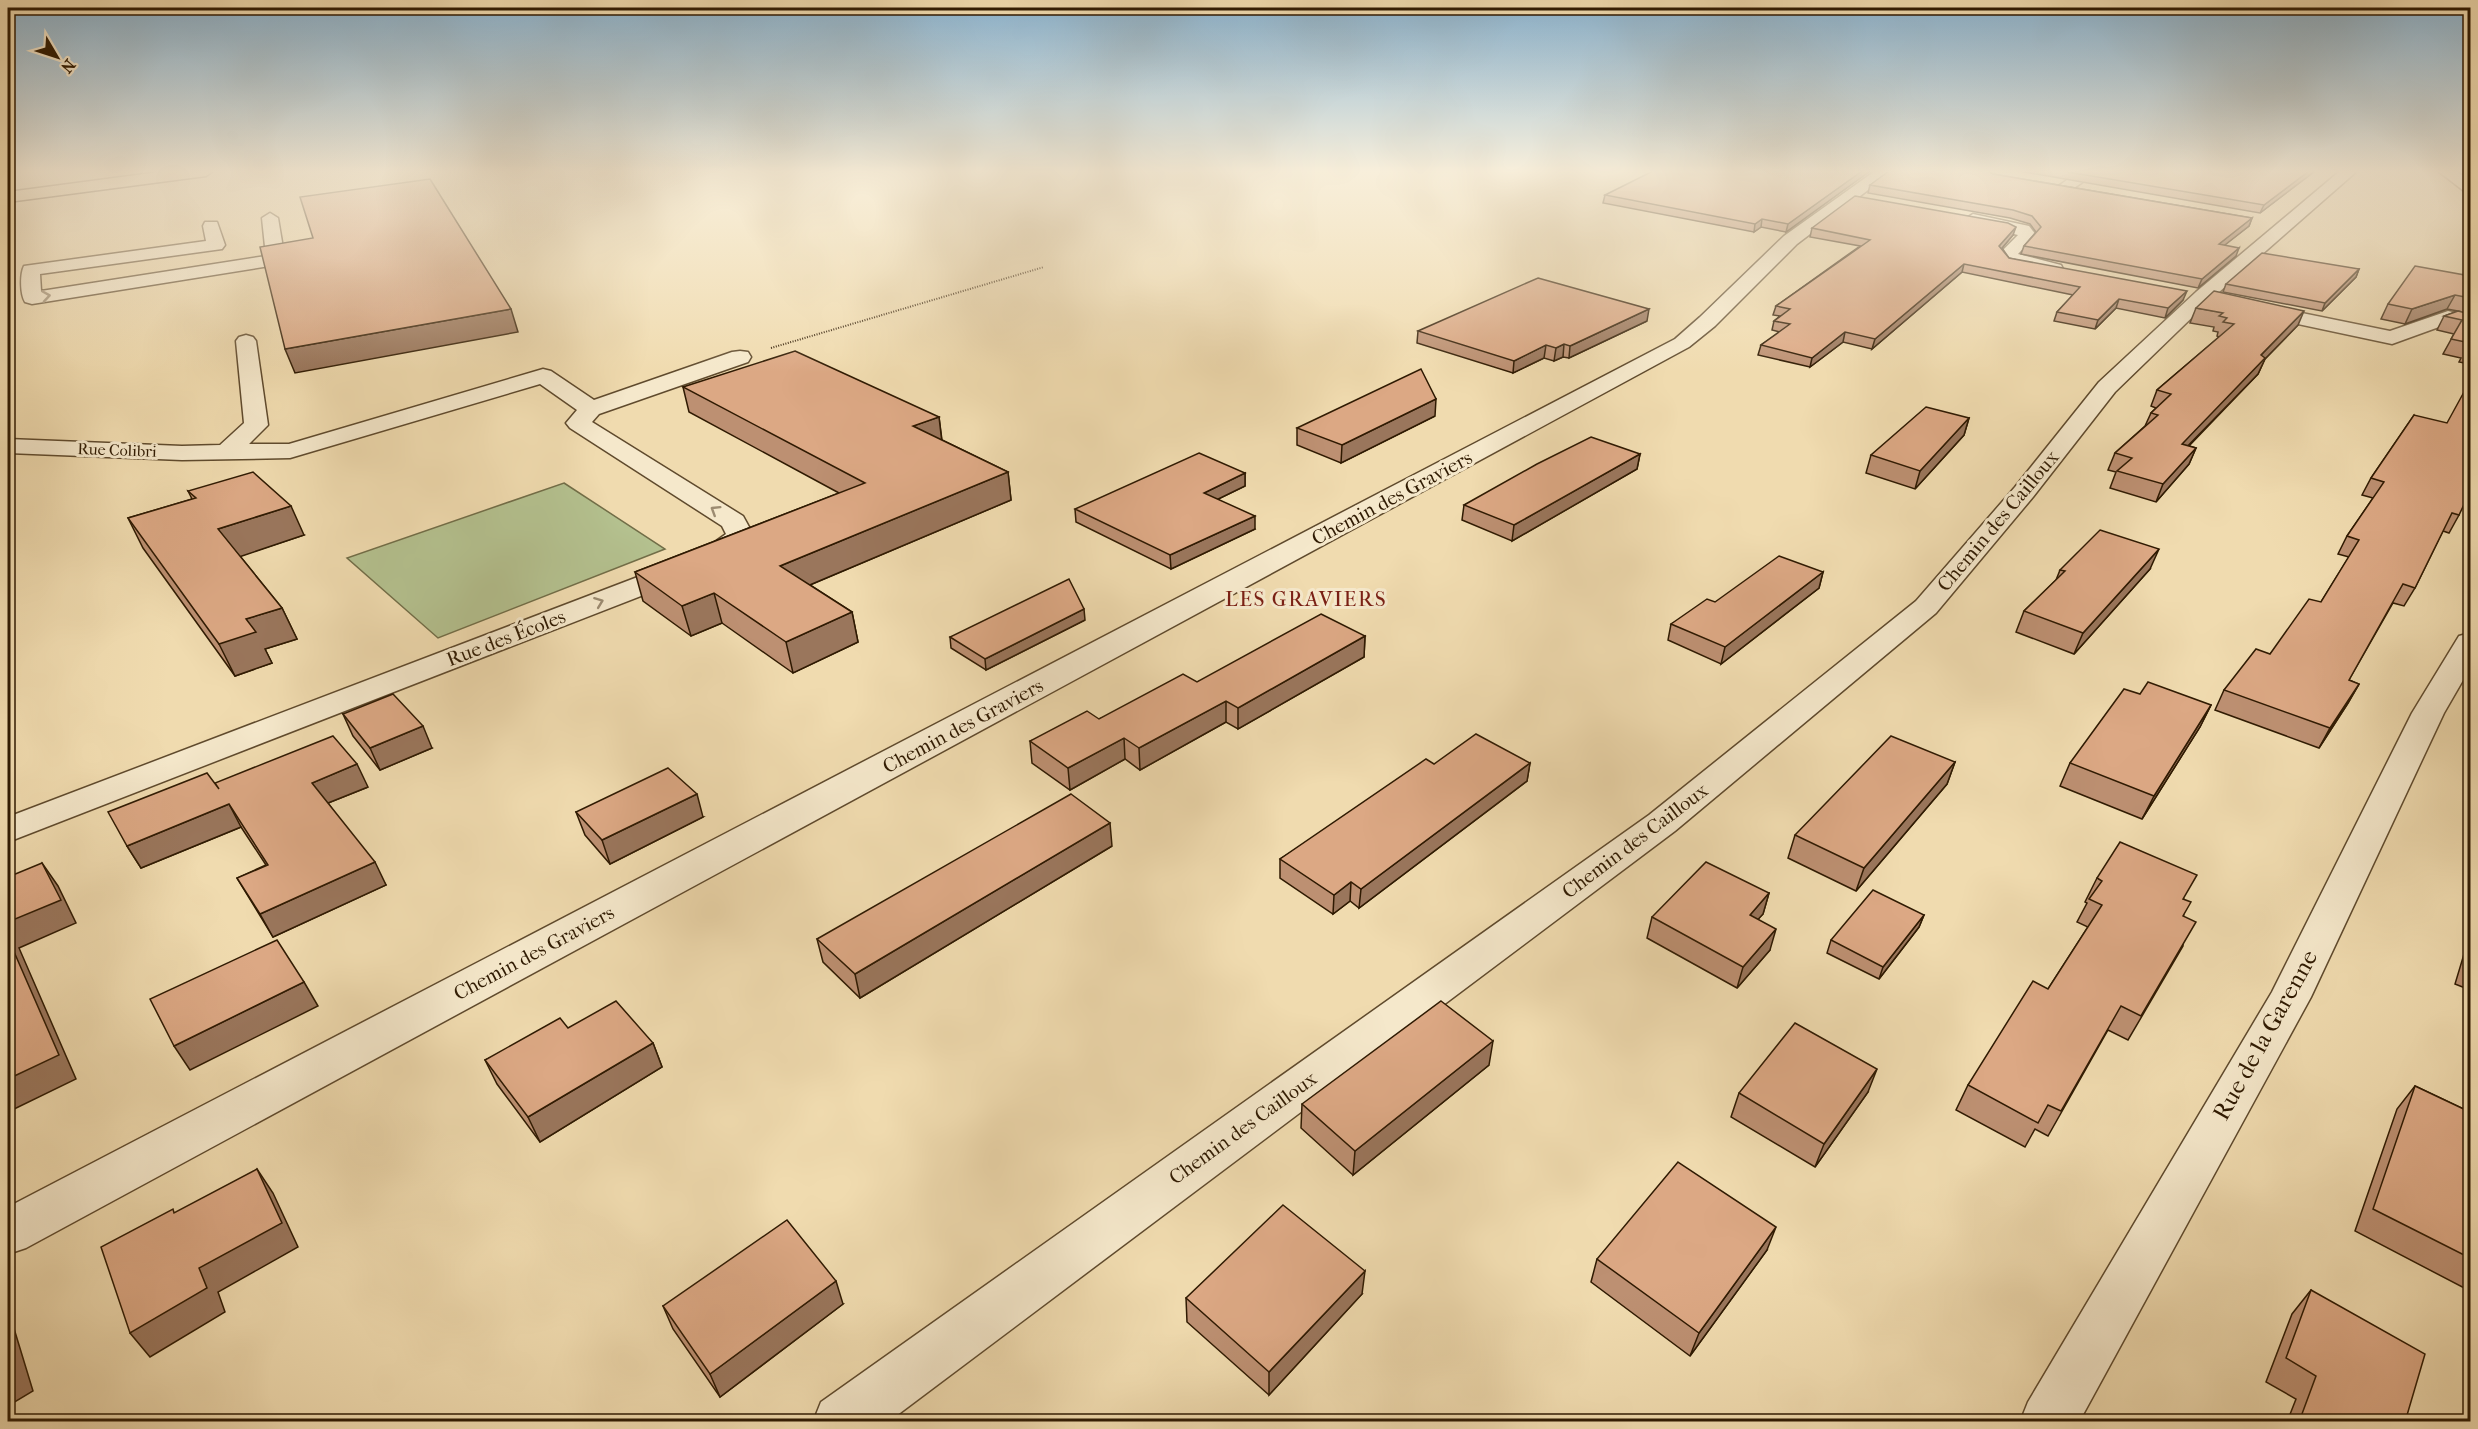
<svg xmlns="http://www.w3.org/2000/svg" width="2478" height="1429" font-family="'IM FELL French Canon',serif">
<rect width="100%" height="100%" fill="#f0dbaf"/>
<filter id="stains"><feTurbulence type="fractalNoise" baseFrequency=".00333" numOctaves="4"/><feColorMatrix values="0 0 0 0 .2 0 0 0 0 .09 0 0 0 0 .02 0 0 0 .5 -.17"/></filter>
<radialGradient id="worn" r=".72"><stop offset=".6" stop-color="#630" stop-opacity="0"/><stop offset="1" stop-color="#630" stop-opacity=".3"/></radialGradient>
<path fill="#b4c18f" stroke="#726e48" stroke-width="1.5" d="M564 483 665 549 438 638 347 558Z"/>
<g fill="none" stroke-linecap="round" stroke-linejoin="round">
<defs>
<g id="minor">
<path d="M1875 171H1893L1797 244 1715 326 1689 347 26 1248 8 1254V1207L1675 339 1700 317 1784 236Z"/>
<path d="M2080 171H2099L2071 190H2059L2057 187Z"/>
<path d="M2340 171H2357L2210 300 2115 392 2033 497 1936 613 1675 831 888 1422H813L821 1402 1649 815 1916 601 2015 487 2099 382 2196 292Z"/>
<path d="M2438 171H2456L2470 181V193L2464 191Z"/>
<path d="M270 213 278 218 285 260 282 264 32 304 25 302C20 294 20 274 24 266L206 241 203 226 205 222H217L225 245 222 249 40 274 41 291 266 256 262 218Z"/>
<path d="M1973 214 2029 226 2036 235 2018 254 2061 265 2063 269 2061 273 2054 275 2007 264 1999 254 2018 235 1967 223 1965 219Z"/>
<path d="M2258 304 2390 331 2448 311 2470 316V328L2450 323 2392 344 2251 314 2248 310 2251 306Z"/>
<path d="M246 335 253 337 256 341 268 425 249 444H289L543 369 551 371 594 400 732 352 740 351 748 352 751 357 748 362 599 414 592 422 743 516 754 536 750 542 718 566 8 842V817L698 554 726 534 722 526 570 428 566 423 577 410 540 384 290 458 182 460 8 453V439L182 446 220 445 244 423 236 341 239 337Z"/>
<path d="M2470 633V668L2444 713 2311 997 2079 1422H2020L2028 1402 2272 992 2412 713 2459 636Z"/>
</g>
<path id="major" d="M167 171H213L206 176 8 202V192Z"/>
</defs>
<use href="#minor" stroke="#5f4a2d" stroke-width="3"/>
<use href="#major" stroke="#2f1a02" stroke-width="3"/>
<path stroke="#2f1a02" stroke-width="2" stroke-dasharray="1 1.5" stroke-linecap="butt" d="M771 348 1044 267"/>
<use href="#minor" fill="#f5e8cb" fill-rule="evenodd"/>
<use href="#major" fill="#f0dbaf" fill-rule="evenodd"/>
</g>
<g fill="#bd9072" stroke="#2f1a02" stroke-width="1.5">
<path d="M1870 171 1786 232 1761 227 1754 232 1603 203 1605 195Z"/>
<path d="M2019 171H2315L2260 213Z"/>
<path d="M1993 174 2252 218 2249 226 2224 245 2236 256 2198 288 2021 254 2024 246 2036 232 2030 224 2010 218 1868 193 1870 185Z"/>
<path d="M1812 228 2013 235 2002 248 2009 258 2183 300 2165 318 2116 308 2095 329 2054 321 2057 312 2073 295 1962 272 1872 349 1843 342 1810 367 1758 355 1761 345 1780 332 1772 330 1774 321 1780 316 1773 315 1776 306 1860 246 1810 237Z"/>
<path d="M2359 269 2356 277 2322 311 2223 292 2226 284Z"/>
<path d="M2470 276V364L2459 362 2461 358 2443 354 2454 334 2437 330 2444 316 2458 311 2447 309 2405 324 2381 319 2388 304Z"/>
<path d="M2196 308 2298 325 2265 359 2258 374 2189 446 2196 448 2189 464 2156 502 2110 488 2116 472 2108 470 2115 453 2145 426 2151 413 2156 408 2151 406 2157 390 2219 337 2217 336 2218 332 2213 331 2214 327 2190 323Z"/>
<path d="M1647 321 1569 358 1563 357 1554 361 1544 358 1513 373 1417 343 1418 331Z"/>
<path d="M683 387 939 417 942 440 1008 472 1011 500 810 585 852 612 858 642 793 673 722 623 691 636 643 601 635 572 839 493 689 412Z"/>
<path d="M2414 415 2459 515 2449 533 2443 531 2415 588 2404 606 2393 603 2349 680 2359 684 2348 703 2319 748 2215 710 2224 690 2270 654 2321 602 2349 557 2338 554 2347 536 2373 498 2362 495 2371 478Z"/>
<path d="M1435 416 1341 463 1297 445V428Z"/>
<path d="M1969 418 1964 435 1915 489 1866 473 1871 455Z"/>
<path d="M1640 454 1637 469 1512 541 1462 520 1464 505Z"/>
<path d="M1245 473V486L1218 499 1255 529 1171 569 1076 522 1075 509Z"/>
<path d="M188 491 304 535 240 556 282 608 297 639 265 649 272 663 235 676 143 548 128 518 192 499Z"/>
<path d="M2150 569 2074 654 2016 632 2024 611 2056 580 2060 570Z"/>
<path d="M1823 572 1819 588 1721 664 1668 640 1671 624 1715 602Z"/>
<path d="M1085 620 986 670 951 648 950 637Z"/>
<path d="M1365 636 1364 657 1238 729 1226 722 1140 770 1125 759 1070 790 1032 763 1030 741 1099 719 1197 682Z"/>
<path d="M2140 694 2211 705 2200 727 2142 819 2060 786 2070 763Z"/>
<path d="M343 714 432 748 380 770 353 736Z"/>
<path d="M1955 762 1947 784 1856 891 1788 858 1795 835Z"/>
<path d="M1530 763 1527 781 1359 908 1350 901 1333 914 1280 878V859L1434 764Z"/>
<path d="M216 786 368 787 328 803 386 885 273 937 237 878 266 865 241 827 141 868 127 846Z"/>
<path d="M576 812 703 817 610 864 585 835Z"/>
<path d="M1112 846 860 998 823 962 817 939Z"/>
<path d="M2097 878 2184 899 2183 946 2128 1040 2108 1030 2048 1136 2035 1129 2025 1147 1956 1110 1968 1085 2048 989 2088 927 2077 922 2087 903 2085 902Z"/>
<path d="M1769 893 1763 914 1758 919 1770 950 1737 988 1647 938 1652 917Z"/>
<path d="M1924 915 1919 927 1879 979 1827 953 1831 940Z"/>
<path d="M2470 940V990L2455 984 2467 944Z"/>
<path d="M568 1028 653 1043 662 1067 540 1142 497 1084 485 1060Z"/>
<path d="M2470 1043V1069L2464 1066Z"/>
<path d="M1489 1065 1353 1175 1301 1128 1302 1104Z"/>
<path d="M2415 1086 2470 1112V1291L2355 1231 2397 1109Z"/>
<path d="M1868 1092 1815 1167 1731 1117 1739 1093Z"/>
<path d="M1767 1250 1690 1356 1591 1282 1597 1259Z"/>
<path d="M2311 1290 2405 1422H2287L2296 1399 2266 1382 2292 1314Z"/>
<path d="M1362 1294 1269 1395 1187 1322 1186 1298Z"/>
<path d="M843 1304 720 1397 673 1329 663 1306Z"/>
</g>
<g fill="#9a765c" stroke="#2f1a02" stroke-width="1.5">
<path d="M1862 171H1870L1786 232 1788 224Z"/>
<path d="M2309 171H2315L2260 213 2264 205Z"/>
<path d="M2252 218 2249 226 2216 252 2219 244Z"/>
<path d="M1762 219 1761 227 1754 232 1755 224Z"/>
<path d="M2016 227 2013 235 1997 254 1999 246Z"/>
<path d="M2239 248 2236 256 2198 288 2202 279Z"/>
<path d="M1964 264 1962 272 1872 349 1875 339Z"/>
<path d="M2359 269 2356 277 2322 311 2325 303Z"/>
<path d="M2187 291 2183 300 2165 318 2168 308Z"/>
<path d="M2455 295 2447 309 2405 324 2412 309Z"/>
<path d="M2119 299 2116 308 2095 329 2098 320Z"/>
<path d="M511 309 518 332 295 373 285 349Z"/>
<path d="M1649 309 1647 321 1569 358 1570 346Z"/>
<path d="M2304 311 2298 325 2265 359 2258 374 2174 460 2182 444 2261 355Z"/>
<path d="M1845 332 1843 342 1810 367 1812 358Z"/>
<path d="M1564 344 1563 357 1554 361 1556 348Z"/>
<path d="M1546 345 1544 358 1513 373 1514 361Z"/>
<path d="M1436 399 1435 416 1341 463 1342 445Z"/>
<path d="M939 417 942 443 913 426Z"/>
<path d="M1969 418 1964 435 1915 489 1920 471Z"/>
<path d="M2196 448 2189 464 2156 502 2163 484Z"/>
<path d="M1640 454 1637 469 1512 541 1514 525Z"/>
<path d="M1008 472 1011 500 786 595 780 566Z"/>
<path d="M1245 473V486L1204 506V493Z"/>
<path d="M291 506 304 535 233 559 218 529Z"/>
<path d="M1255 516V529L1171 569 1170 555Z"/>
<path d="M2159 549 2150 569 2074 654 2083 633Z"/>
<path d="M1823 572 1819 588 1721 664 1725 647Z"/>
<path d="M714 593 722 623 691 636 682 606Z"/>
<path d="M282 608 297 639 265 649 272 663 235 676 219 644 246 619Z"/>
<path d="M1084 609 1085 620 986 670 985 659Z"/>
<path d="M852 612 858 642 793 673 786 642Z"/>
<path d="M1365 636 1364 657 1238 729V708Z"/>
<path d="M2359 684 2348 703 2319 748 2330 728Z"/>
<path d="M1226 701V722L1140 770 1139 748Z"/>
<path d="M2211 705 2200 727 2142 819 2154 796Z"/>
<path d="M423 726 432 748 380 770 370 748Z"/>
<path d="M1124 738 1125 759 1070 790 1068 768Z"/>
<path d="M1955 762 1947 784 1856 891 1864 868Z"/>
<path d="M1530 763 1527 781 1359 908 1361 889Z"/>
<path d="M357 764 368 787 323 805 312 783Z"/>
<path d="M697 794 703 817 610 864 602 840Z"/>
<path d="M229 804 241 827 141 868 127 846Z"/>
<path d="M1110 823 1112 846 860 998 855 974Z"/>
<path d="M375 862 386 885 273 937 260 914Z"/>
<path d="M42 863 58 886 76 923 19 948 76 1079 8 1112V922Z"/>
<path d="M1351 882 1350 901 1333 914 1334 895Z"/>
<path d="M1769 893 1763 914 1743 936 1750 915Z"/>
<path d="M1924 915 1919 927 1879 979 1883 967Z"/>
<path d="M1776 929 1770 950 1737 988 1743 967Z"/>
<path d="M304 982 318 1006 190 1070 174 1046Z"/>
<path d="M1493 1041 1489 1065 1353 1175 1355 1151Z"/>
<path d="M653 1043 662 1067 540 1142 528 1117Z"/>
<path d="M1877 1069 1868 1092 1815 1167 1824 1144Z"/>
<path d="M257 1169 273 1193 298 1247 218 1292 225 1312 150 1357 130 1333 199 1268Z"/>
<path d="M1776 1227 1767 1250 1690 1356 1699 1333Z"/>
<path d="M1365 1271 1362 1294 1269 1395V1372Z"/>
<path d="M836 1281 843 1304 720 1397 710 1374Z"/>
<path d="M8 1318 12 1322 33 1391 8 1406Z"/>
</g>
<g fill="#dca884" stroke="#2f1a02" stroke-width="1.5">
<path d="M1653 171H1862L1788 224 1762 219 1755 224 1605 195Z"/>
<path d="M1889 171H1988L1993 174 2252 218 2219 244 2239 248 2202 279 2024 246 2041 227 2032 216 2013 210 1870 185Z"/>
<path d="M2062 171H2309L2264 205Z"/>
<path d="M430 179 511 309 285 349 260 247 313 238 300 197Z"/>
<path d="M1855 196 2008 223 2016 227 1999 246 2009 258 2187 291 2168 308 2119 299 2098 320 2057 312 2080 287 1964 264 1875 339 1845 332 1812 358 1761 345 1790 324 1774 321 1790 309 1776 306 1870 240 1812 228Z"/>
<path d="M2262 253 2359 269 2325 303 2226 284Z"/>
<path d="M2415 266 2470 276V298L2455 295 2412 309 2388 304Z"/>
<path d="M1538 278 1649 309 1570 346 1564 344 1556 348 1546 345 1514 361 1418 331Z"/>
<path d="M2214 291 2304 311 2261 355 2265 358 2182 444 2196 448 2163 484 2117 471 2132 458 2115 453 2158 415 2151 413 2171 394 2157 390 2234 324 2223 322 2227 318 2219 316 2223 313 2196 308Z"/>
<path d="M2458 311 2470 314V347H2467L2470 343 2451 339 2462 320 2444 316Z"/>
<path d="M795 351 939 417 913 426 1008 472 780 566 852 612 786 642 714 593 682 606 635 572 865 483 683 387Z"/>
<path d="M1421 369 1436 399 1342 445 1297 428Z"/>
<path d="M2470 381V492L2459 515 2452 513 2415 588 2403 584 2349 680 2359 684 2330 728 2224 690 2256 649 2270 654 2309 599 2321 602 2359 540 2347 536 2384 482 2371 478 2414 415 2447 423Z"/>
<path d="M1926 407 1969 418 1920 471 1871 455Z"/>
<path d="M1591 437 1640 454 1514 525 1464 505 1537 464Z"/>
<path d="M1199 453 1245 473 1204 493 1255 516 1170 555 1075 509Z"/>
<path d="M253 472 291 506 218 529 282 608 246 619 256 632 219 644 128 518 196 498 188 491Z"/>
<path d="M2100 530 2159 549 2083 633 2024 611 2065 571 2060 570Z"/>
<path d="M1779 556 1823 572 1725 647 1671 624 1707 599 1715 602Z"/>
<path d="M1069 579 1084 609 985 659 950 637Z"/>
<path d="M1321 614 1365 636 1238 708 1226 701 1139 748 1124 738 1068 768 1030 741 1087 711 1099 719 1183 674 1197 682Z"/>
<path d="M2148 682 2211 705 2154 796 2070 763 2124 689 2140 694Z"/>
<path d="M393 694 423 726 370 748 343 714Z"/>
<path d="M1476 734 1530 763 1361 889 1351 882 1334 895 1280 859 1426 759 1434 764Z"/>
<path d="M333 736 357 764 312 783 375 862 260 914 237 878 268 865 229 804 127 846 108 812 207 773 219 789 215 783Z"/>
<path d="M1891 736 1955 762 1864 868 1795 835Z"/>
<path d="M668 768 697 794 602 840 576 812Z"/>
<path d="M1071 794 1110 823 855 974 817 939Z"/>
<path d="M2120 842 2197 875 2183 899 2191 902 2183 916 2196 922 2141 1016 2121 1006 2061 1111 2048 1105 2038 1123 1968 1085 2033 981 2048 989 2102 905 2089 899 2102 881 2097 878Z"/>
<path d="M1706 862 1769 893 1750 915 1776 929 1743 967 1652 917Z"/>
<path d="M42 863 61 900 8 922V877Z"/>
<path d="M1873 890 1924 915 1883 967 1831 940Z"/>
<path d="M8 938 59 1055 8 1079Z"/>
<path d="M277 940 304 982 174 1046 150 999Z"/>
<path d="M616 1001 653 1043 528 1117 485 1060 560 1018 568 1028Z"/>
<path d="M1441 1001 1493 1041 1355 1151 1302 1104Z"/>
<path d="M1795 1023 1877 1069 1824 1144 1739 1093Z"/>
<path d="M2415 1086 2470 1112V1258L2373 1209Z"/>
<path d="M1678 1162 1776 1227 1699 1333 1597 1259Z"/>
<path d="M257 1169 282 1223 199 1268 207 1288 130 1333 101 1247 173 1209 174 1213Z"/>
<path d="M1283 1205 1365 1271 1269 1372 1186 1298Z"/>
<path d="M787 1220 836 1281 710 1374 663 1306Z"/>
<path d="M2311 1290 2425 1354 2405 1422H2299L2316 1376 2286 1358Z"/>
<path d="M8 1359 10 1368 8 1369Z"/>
<path d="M461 1415 464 1422H451Z"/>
</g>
<defs><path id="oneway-chevron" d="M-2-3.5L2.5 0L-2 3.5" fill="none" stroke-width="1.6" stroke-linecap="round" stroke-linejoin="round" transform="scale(1.5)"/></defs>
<g stroke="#9c8b71">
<use href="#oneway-chevron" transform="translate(46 296) rotate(-9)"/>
<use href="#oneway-chevron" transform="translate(715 510) rotate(-148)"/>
<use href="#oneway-chevron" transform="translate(599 602) rotate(-21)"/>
</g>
<linearGradient id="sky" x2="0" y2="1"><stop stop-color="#8bb6d4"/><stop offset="0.46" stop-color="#f8efdb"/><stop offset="1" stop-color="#f8efdb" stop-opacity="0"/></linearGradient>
<rect width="2478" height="372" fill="url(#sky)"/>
<g text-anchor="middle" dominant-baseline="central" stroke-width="6" stroke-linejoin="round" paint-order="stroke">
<g font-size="16" fill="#2f1a02" stroke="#f5e8cb">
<text transform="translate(117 450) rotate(2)">Rue Colibri</text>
</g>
<g font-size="20" fill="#2f1a02" stroke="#f5e8cb">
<text transform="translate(1392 498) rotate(-28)">Chemin des Graviers</text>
<text transform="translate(1998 521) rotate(-50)">Chemin des Cailloux</text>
<text transform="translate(506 638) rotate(-21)">Rue des Écoles</text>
<text transform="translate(963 726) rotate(-28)">Chemin des Graviers</text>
<text transform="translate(1635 841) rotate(-37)">Chemin des Cailloux</text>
<text transform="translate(534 953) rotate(-28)">Chemin des Graviers</text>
<text transform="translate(1243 1128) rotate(-36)">Chemin des Cailloux</text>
</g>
<g font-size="21" letter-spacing="1.5" fill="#7a1f14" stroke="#f5e8cb">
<text x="1306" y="599">LES GRAVIERS</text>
</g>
<g font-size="24" fill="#2f1a02" stroke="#f5e8cb">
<text transform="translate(2265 1035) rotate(-61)">Rue de la Garenne</text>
</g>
</g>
<rect width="2478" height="1429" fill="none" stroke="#f0dbaf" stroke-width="30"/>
<rect x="9" y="9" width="2460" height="1411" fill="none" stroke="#2f1a02" stroke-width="3"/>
<rect x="15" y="15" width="2448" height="1399" fill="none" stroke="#2f1a02" stroke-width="1.5"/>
<g transform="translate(57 57) rotate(129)" stroke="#f5e8cb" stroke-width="4.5" paint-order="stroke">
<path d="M0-4.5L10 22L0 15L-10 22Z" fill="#2f1a02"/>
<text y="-9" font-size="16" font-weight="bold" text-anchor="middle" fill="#2f1a02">N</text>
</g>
<rect width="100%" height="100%" filter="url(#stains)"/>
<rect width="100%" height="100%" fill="url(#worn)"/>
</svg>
